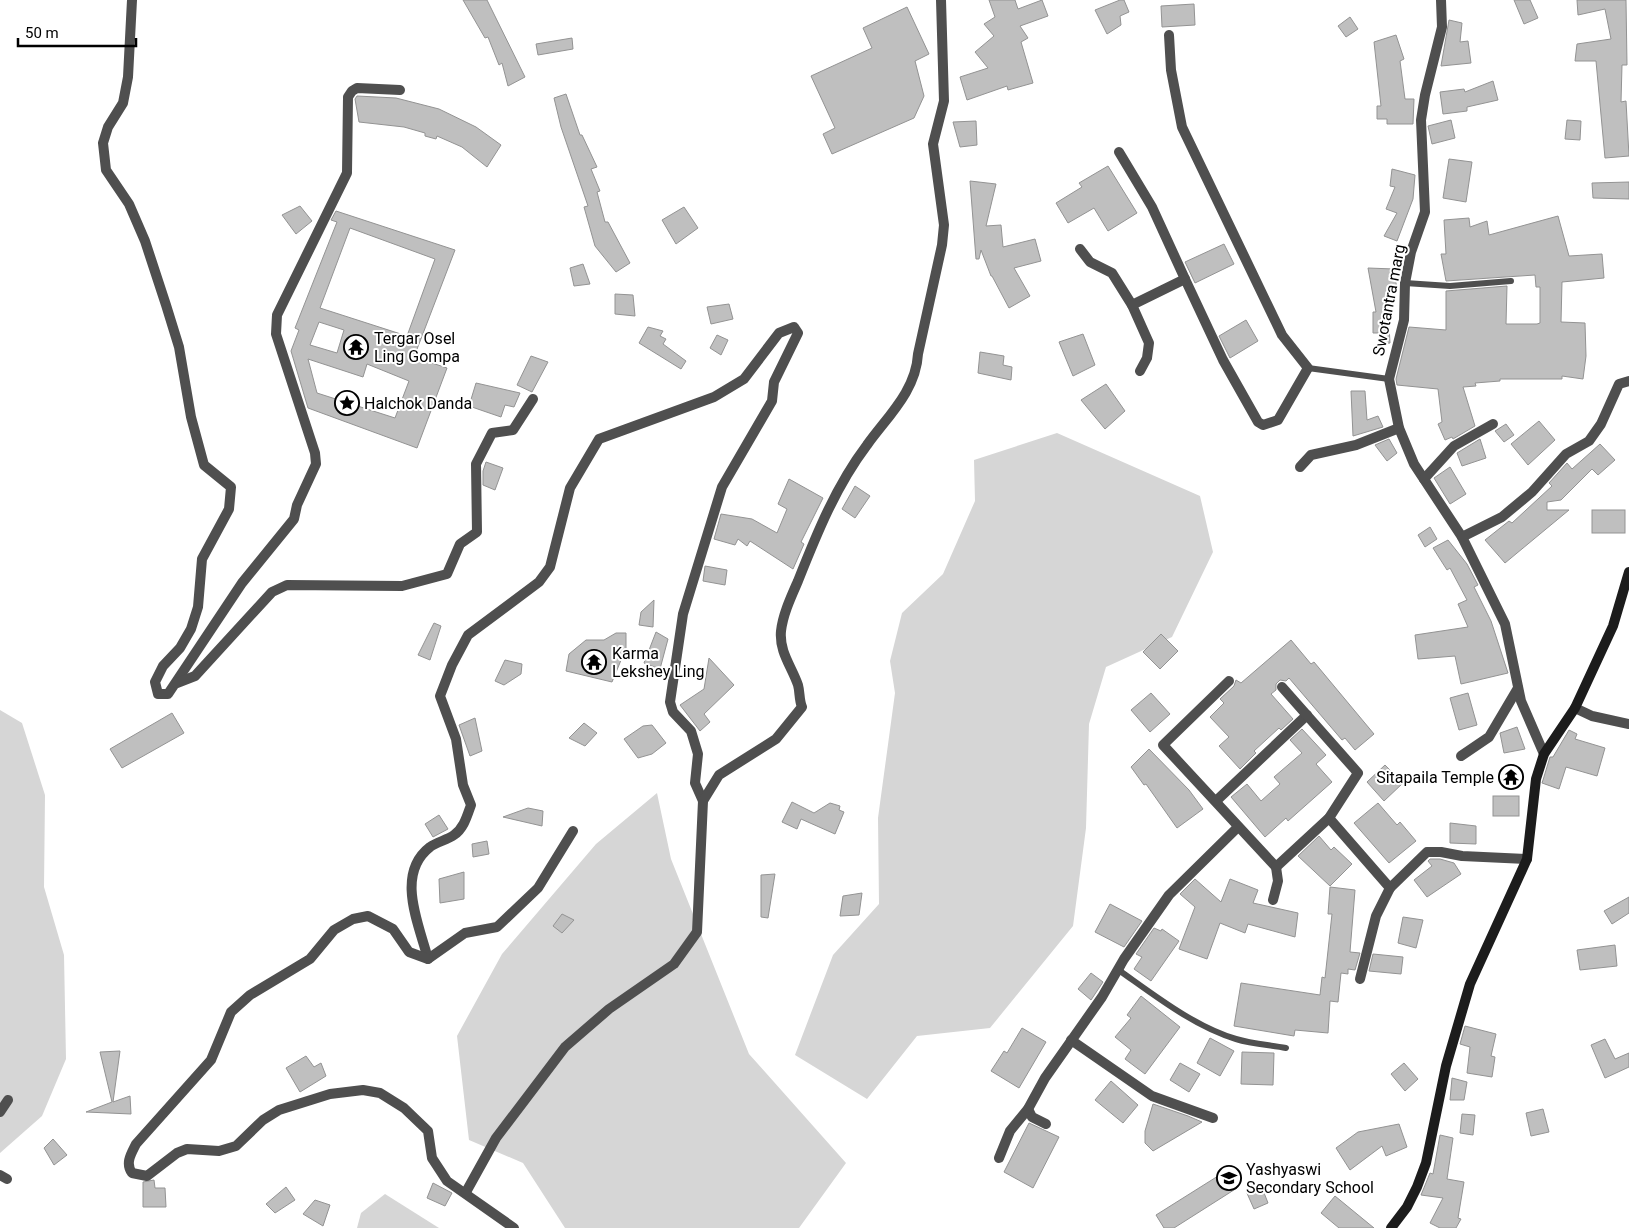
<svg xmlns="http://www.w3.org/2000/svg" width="1629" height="1228" font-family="Roboto,sans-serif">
<rect width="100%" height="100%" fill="#fff"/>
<g fill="#d6d6d6">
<path d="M1057 433 1200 496 1213 552 1172 637 1106 667 1089 724 1086 828 1073 926 990 1028 917 1036 867 1099 795 1055 833 955 879 904 878 818 895 693 890 661 902 613 943 574 975 501 974 460Z"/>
<path d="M0 710 22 723 45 795 44 887 64 955 66 1059 42 1116 0 1153Z"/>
<path d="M657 793 671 859 749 1054 846 1163 799 1228H565L523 1163 469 1140 457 1036 502 954 596 844Z"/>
<path d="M385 1194 439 1228H357L361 1213Z"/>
</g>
<g fill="#bfbfbf" stroke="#939393" fill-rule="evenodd">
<path d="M463 0H487L525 77 508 86 502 63 499 65 488 37 485 38Z"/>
<path d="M989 0H1015L1018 9 1042 0 1048 16 1020 26 1028 38 1021 42 1033 83 1008 90 1007 86 967 100 960 77 988 68 975 52 994 36 984 24 995 17Z"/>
<path d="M1120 0H1124L1129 12 1120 16 1121 25 1107 34 1095 10Z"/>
<path d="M1514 0H1530L1538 18 1524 24Z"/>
<path d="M1577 0H1626L1627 65H1622L1621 102 1626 101 1629 156 1605 158 1596 61H1575L1577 44 1611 39 1605 9 1578 15Z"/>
<path d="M1194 4 1195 25 1162 27 1161 6Z"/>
<path d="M907 7 929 54 915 61 924 96 914 118 832 154 823 134 835 128 811 76 872 48 863 28Z"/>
<path d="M1350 17 1358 29 1346 37 1338 26Z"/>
<path d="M1449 20 1462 23 1460 42 1468 41 1471 63 1441 66Z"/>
<path d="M1396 35 1404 59 1400 61 1405 99H1414L1413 124H1387V119H1377V106H1381L1374 42Z"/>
<path d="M572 38 573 49 538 55 536 44Z"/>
<path d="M1493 81 1498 100 1467 107V111L1443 114 1440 92 1464 89 1465 92Z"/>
<path d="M566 94 580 135H582L597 167 591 169 600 191 597 192 605 222H608L630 263 616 272 595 246 584 207 588 206 561 127 554 98Z"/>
<path d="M357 96 396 98 439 109 476 127 501 145 487 167 462 147 437 136 436 139 425 136V133L404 127 359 122 355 99Z"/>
<path d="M1451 120 1455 138 1432 144 1428 126Z"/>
<path d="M1567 120 1581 121 1580 140 1565 139Z"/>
<path d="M976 121 977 145 960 147 953 122Z"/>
<path d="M1449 159 1472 162 1466 202 1443 198Z"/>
<path d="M1108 166 1137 213 1108 231 1094 208 1068 223 1056 203 1082 187 1079 183Z"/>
<path d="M1392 169 1415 175 1413 199 1397 241 1384 236 1397 213 1386 209 1395 187 1390 186Z"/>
<path d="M970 181 996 184 986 226 1001 225 1003 247 1035 239 1041 261 1014 268 1030 296 1009 308 992 276H991L981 250 979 259H976Z"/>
<path d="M1629 182V199L1593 198 1592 183Z"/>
<path d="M300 206 312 221 296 234 282 215Z"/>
<path d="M684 207 698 228 676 244 662 220Z"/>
<path d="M336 211 455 250 414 357 447 368 417 448 308 408 291 351 299 330 295 328 337 222 331 220ZM350 228 435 259 407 336 320 308ZM319 322 344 330 337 353 310 345ZM308 359 363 377 367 364 409 381 395 418 317 393Z"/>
<path d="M1558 216 1569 256 1602 254 1604 278 1562 282 1561 322 1585 323 1586 356 1583 379 1562 376V379H1500V381L1475 383 1476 386 1463 387 1475 426 1453 439 1452 437 1445 440 1438 424 1442 422 1438 389 1397 385 1396 379 1409 327 1446 330V291L1507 286 1506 324H1537L1540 323V287H1536L1535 275 1446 281 1441 254H1446L1444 220 1469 218 1470 227 1487 221 1489 235Z"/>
<path d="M1224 244 1234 264 1195 283 1185 262Z"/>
<path d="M583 264 590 284 574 286 570 268Z"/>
<path d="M1368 268 1394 269 1397 290 1387 292 1390 343 1382 344 1380 333H1373V312H1376Z"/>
<path d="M615 294 633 295 635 316 615 314Z"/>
<path d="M729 304 733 319 711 324 707 307Z"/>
<path d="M1246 320 1258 341 1230 358 1219 336Z"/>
<path d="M648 327 663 331 660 336 666 339 663 344 686 361 681 369 639 343Z"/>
<path d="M1083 334 1095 365 1073 376 1059 342Z"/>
<path d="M717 335 728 340 721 355 710 348Z"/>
<path d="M980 352 1004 356 1003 365 1012 367 1011 380 978 373Z"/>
<path d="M531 356 548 362 532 392 517 385Z"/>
<path d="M476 383 520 393 514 407 505 405 501 417 469 406Z"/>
<path d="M1106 384 1125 411 1105 429 1081 400Z"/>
<path d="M1351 391H1365L1367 420 1378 416 1383 427 1353 436Z"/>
<path d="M1539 421 1555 440 1528 465 1511 444Z"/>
<path d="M1506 424 1514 435 1504 442 1495 431Z"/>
<path d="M1389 439 1397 453 1387 461 1375 445Z"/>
<path d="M1480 439 1486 458 1462 466 1457 453Z"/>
<path d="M1600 444 1615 460 1598 475 1592 469 1561 500 1547 502V510H1569L1505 563 1485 540 1509 521 1512 523 1552 486 1549 483 1567 463 1572 469Z"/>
<path d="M486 462 503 468 495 490 483 485V471Z"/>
<path d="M1450 467 1466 494 1450 504 1434 478Z"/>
<path d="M789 479 823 498 801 542 804 544 793 569 750 541 747 546 738 539 735 545 714 539 721 514 752 519 777 533 787 509 778 504Z"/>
<path d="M855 486 870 496 855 518 842 509Z"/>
<rect x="1592" y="510" width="33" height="23"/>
<path d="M1430 527 1437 539 1425 547 1418 535Z"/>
<path d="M1448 540 1467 564 1478 585 1474 587 1491 621 1508 673 1461 684 1455 656 1418 659 1415 635 1468 627 1458 604 1467 600 1450 568 1447 570 1433 548Z"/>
<path d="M705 566 727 570 725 585 703 581Z"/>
<path d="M654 600 653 627 639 625 641 612Z"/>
<path d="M434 623 441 626 430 660 418 655Z"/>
<path d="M656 632 668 639 660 669 644 663Z"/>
<path d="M616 633H626V648L612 682 566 671 569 654 586 640H604Z"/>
<path d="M1161 634 1178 651 1160 669 1143 652Z"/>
<path d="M1291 640 1311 664 1314 662 1374 734 1355 750 1345 738 1342 740 1289 678 1286 681 1280 680 1276 684V690L1271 694 1293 719 1281 730 1279 728 1254 751 1256 753 1240 769 1219 746 1229 737 1210 717 1224 703 1220 699 1234 686 1236 680 1241 683Z"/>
<path d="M709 658 734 685 704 714 710 722 700 731 680 705 704 689Z"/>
<path d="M505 660 522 664 521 674 504 685 495 681Z"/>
<path d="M1151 693 1170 714 1150 732 1131 710Z"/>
<path d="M1468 693 1477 725 1459 730 1450 698Z"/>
<path d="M172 713 184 733 122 768 110 749Z"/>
<path d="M475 718 482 751 470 756 459 725Z"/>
<path d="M584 723 597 733 585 746 569 738Z"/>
<path d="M652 725 666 743 652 754 638 758 624 739 643 726Z"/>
<path d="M1517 727 1525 749 1504 753 1500 733Z"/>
<path d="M1302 729 1326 755 1316 764 1332 782 1288 821 1286 818 1265 837 1231 797 1247 784 1261 801 1280 784 1274 777 1302 753 1290 740Z"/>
<path d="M1569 730 1577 734 1575 739 1605 748 1597 776 1566 767 1559 789 1542 783 1543 780 1550 757H1553Z"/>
<path d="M1149 749 1189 790 1203 809 1177 828 1146 784 1144 785 1131 767Z"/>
<path d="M1385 765 1403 783 1384 801 1367 782Z"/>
<rect x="1493" y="796" width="26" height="20"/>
<path d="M792 802 814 813 830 803 840 806 839 810 844 812 835 834 801 819 797 829 782 822Z"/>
<path d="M1378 803 1397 825 1400 822 1416 841 1389 863 1354 823Z"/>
<path d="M528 808 543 811 542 826 503 817Z"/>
<path d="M439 815 448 829 433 837 425 824Z"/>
<path d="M1450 823 1476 826V844L1450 843Z"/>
<path d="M1319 836 1331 850 1334 847 1352 864 1330 886 1298 856Z"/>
<path d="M487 841 489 854 473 857 472 844Z"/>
<path d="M1430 859H1440L1454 863 1461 874 1427 897 1414 880 1432 866 1428 861Z"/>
<path d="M464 872V899L440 903 439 879Z"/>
<path d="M775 874 768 918 761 917V875Z"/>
<path d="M1195 879 1221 902 1230 879 1258 890 1253 903 1298 913 1295 937 1248 924 1245 933 1220 923 1207 959 1179 949 1195 907 1180 894Z"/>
<path d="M1330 887 1355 890 1350 952 1360 953 1355 970 1348 969V974L1341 973 1338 1002 1330 1001 1328 1033 1295 1030 1294 1036 1234 1026 1241 983 1320 995 1322 977 1325 978 1332 914H1328Z"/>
<path d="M862 893 859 915 840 916 843 896Z"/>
<path d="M1629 897V913L1612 924 1604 911Z"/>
<path d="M1110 904 1142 921 1124 947 1095 932Z"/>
<path d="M562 914 574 920 562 933 553 926Z"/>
<path d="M1403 917 1423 920 1416 948 1398 943Z"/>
<path d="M1154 928 1161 931 1162 929 1179 941 1151 981 1134 969 1142 957 1136 954Z"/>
<path d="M1615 945 1617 966 1580 970 1577 950Z"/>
<path d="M1373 954 1403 957 1401 974 1369 971Z"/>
<path d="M1091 973 1103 982 1091 1000 1078 989Z"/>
<path d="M1141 996 1180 1027 1145 1074 1125 1059 1131 1050 1115 1037 1131 1018 1127 1015Z"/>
<path d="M1465 1026 1496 1034 1491 1056 1495 1057 1492 1077 1467 1073 1470 1047 1460 1044Z"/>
<path d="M1022 1028 1046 1042 1019 1088 991 1071 1004 1051 1007 1053Z"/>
<path d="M1210 1038 1234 1051 1220 1076 1197 1063Z"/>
<path d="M1605 1039 1615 1059 1629 1053V1067L1605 1078 1591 1045Z"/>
<path d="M120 1051 113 1102 130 1096 131 1114 86 1112 112 1102 100 1052Z"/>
<path d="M1242 1052 1274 1053 1273 1085 1241 1084Z"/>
<path d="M306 1056 314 1067 321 1063 326 1076 300 1092 286 1068Z"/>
<path d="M1180 1063 1200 1074 1189 1092 1170 1080Z"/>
<path d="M1404 1063 1418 1079 1405 1091 1391 1074Z"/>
<path d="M1452 1078 1467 1082 1464 1100H1450Z"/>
<path d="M1111 1081 1138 1105 1123 1123 1095 1100Z"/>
<path d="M1153 1104 1188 1116 1202 1122 1153 1151 1145 1143V1131Z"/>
<path d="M1543 1109 1549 1132 1531 1136 1526 1113Z"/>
<path d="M1462 1114 1475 1115 1473 1135 1460 1133Z"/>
<path d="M1029 1123 1059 1137 1033 1188 1004 1172Z"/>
<path d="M1399 1124 1407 1147 1386 1156 1382 1146 1350 1170 1336 1148 1358 1132Z"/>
<path d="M1440 1135 1453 1138 1447 1179 1464 1182 1458 1218 1461 1219 1456 1228H1440L1430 1223 1443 1198 1421 1195 1430 1173 1433 1174Z"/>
<path d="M53 1139 67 1155 54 1165 44 1148Z"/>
<path d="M1226 1171 1237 1188 1174 1228H1164L1156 1215Z"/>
<path d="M154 1180 155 1188H165L166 1207H143V1182Z"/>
<path d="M433 1183 452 1193 445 1206 427 1198Z"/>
<path d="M1261 1185 1268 1203 1254 1209 1246 1191Z"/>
<path d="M286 1187 295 1200 275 1213 266 1204Z"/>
<path d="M1335 1196 1374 1228H1339L1321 1213Z"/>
<path d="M315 1200 330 1205 323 1226 303 1214Z"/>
</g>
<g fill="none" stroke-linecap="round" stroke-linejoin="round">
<g stroke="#4f4f4f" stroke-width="6">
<path d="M1405 283 1450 286 1511 281"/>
<path d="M1308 368 1389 379"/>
<path d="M1122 966 1120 971C1154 995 1195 1027 1236 1039 1252 1044 1270 1045 1286 1048"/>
</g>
<g stroke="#4f4f4f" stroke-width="10">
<path d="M132 0 128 77 123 103 108 127 103 143 106 170 129 204 145 241 166 305 179 347 191 417 204 465 231 487 229 509 202 559 198 607 191 629 180 648 163 666 155 682 158 694H168L242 583 294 519 297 505 316 464 315 453 276 334 277 315 347 173 348 97 352 91 357 88 400 90"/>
<path d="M1441 0 1442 27 1425 95 1421 120 1425 212 1411 252 1405 283 1404 320 1389 379 1399 428 1414 464 1462 537 1505 624 1521 701 1544 754"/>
<path d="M1119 152 1152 207 1185 279"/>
<path d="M1080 249 1090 262 1112 273 1132 305 1149 343 1147 358 1140 371"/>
<path d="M1132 305 1185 279 1223 360 1258 422 1263 425 1278 420 1308 368 1282 335 1182 127 1171 70 1169 35"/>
<path d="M1300 467 1311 455 1356 445 1399 428"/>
<path d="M1424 479 1454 446 1493 424"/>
<path d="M1462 537 1502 517 1532 492 1566 454 1589 441 1601 424 1619 384 1629 381"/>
<path d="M1229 681 1163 745 1276 867 1278 881 1273 900"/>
<path d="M177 683 195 676 272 592 287 585 402 586 447 574 460 544 477 532 476 464 492 433 513 430 533 399"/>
<path d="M1575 708 1592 716 1629 724"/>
<path d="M1461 756 1489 737 1518 688"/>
<path d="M1216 801 1307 715"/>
<path d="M1329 818 1390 888 1427 852H1441L1462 856 1527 859"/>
<path d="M573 831 538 888 497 927 465 933 428 959C419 924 395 874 430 847 437 842 447 840 454 835 464 828 467 816 471 805L463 785 456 739 440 696 452 665 468 635 539 582 550 567 570 488 599 439 714 397 744 379 779 333 794 327 798 333 774 382 772 401 722 487 683 614 670 702 673 712 691 731 698 754 695 783 703 801"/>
<path d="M1276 867 1329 818 1358 773 1282 687"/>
<path d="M428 959 409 952 393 929 368 916 353 919 334 930 310 959 250 995 231 1012 211 1060 136 1144C131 1154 125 1163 132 1173L147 1176 177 1153 187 1149 219 1151 236 1146 263 1120 279 1110 330 1094 363 1090 380 1093 404 1108 428 1131 432 1158 447 1181 514 1228"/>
<path d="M1360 979 1376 916 1390 888"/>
<path d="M1071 1040 1152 1096 1213 1118"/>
<path d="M1028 1109 1032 1117 1046 1124"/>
<path d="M0 1112 8 1100"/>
<path d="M999 1158 1010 1131 1028 1109 1045 1078 1102 997 1124 959 1169 895 1237 828"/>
<path d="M0 1175 7 1179"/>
<path d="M466 1192 496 1138 565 1047 609 1009 674 964 697 932 703 801 719 775 776 739 802 707C799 700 800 692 798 685 792 667 779 652 781 631 783 614 791 597 798 581 817 533 836 486 867 445 887 417 916 391 918 354L942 245 944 225 933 144 944 101 941 0"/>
</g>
<path stroke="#1c1c1c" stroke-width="10" d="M1391 1228 1407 1207 1417 1187 1426 1163 1446 1066 1470 984 1527 859 1536 779 1544 754 1575 708 1613 626 1629 572"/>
</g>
<defs>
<symbol id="temple-ring" viewBox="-11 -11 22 22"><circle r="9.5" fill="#fff" stroke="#000" stroke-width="1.5"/><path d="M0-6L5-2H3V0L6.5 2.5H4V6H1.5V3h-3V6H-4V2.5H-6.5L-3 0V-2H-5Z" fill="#000"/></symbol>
<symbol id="sight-ring" viewBox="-11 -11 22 22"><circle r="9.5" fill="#fff" stroke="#000" stroke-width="1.5"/><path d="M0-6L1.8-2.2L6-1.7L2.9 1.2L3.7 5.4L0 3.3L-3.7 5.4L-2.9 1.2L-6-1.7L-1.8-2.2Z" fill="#000"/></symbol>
<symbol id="school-ring" viewBox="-11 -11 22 22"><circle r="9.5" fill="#fff" stroke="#000" stroke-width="1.5"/><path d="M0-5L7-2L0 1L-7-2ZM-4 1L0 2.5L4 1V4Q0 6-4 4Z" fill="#000"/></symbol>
</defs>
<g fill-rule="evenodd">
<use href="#temple-ring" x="342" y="333" width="28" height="28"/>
<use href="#sight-ring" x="333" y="389" width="28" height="28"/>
<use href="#temple-ring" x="580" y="648" width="28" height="28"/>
<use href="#temple-ring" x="1497" y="763" width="28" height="28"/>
<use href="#school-ring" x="1215" y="1164" width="28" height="28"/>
</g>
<g text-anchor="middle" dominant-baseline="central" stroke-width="4" stroke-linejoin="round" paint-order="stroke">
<g font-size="16" fill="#000" stroke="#fff">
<text transform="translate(1389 300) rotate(-79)">Swotantra marg</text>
</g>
<g font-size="16" fill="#000" stroke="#fff" text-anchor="start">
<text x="374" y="338">Tergar Osel<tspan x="374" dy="18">Ling Gompa</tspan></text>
<text x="364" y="403">Halchok Danda</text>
<text x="612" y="653">Karma<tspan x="612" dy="18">Lekshey Ling</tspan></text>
<text x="1494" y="777" text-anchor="end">Sitapaila Temple</text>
<text x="1246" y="1169">Yashyaswi<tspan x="1246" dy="18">Secondary School</tspan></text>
</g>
</g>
<path d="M18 38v8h118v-8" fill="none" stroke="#000000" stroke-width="2.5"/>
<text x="25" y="38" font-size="15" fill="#000000" stroke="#ffffff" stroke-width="4" paint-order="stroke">50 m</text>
</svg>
